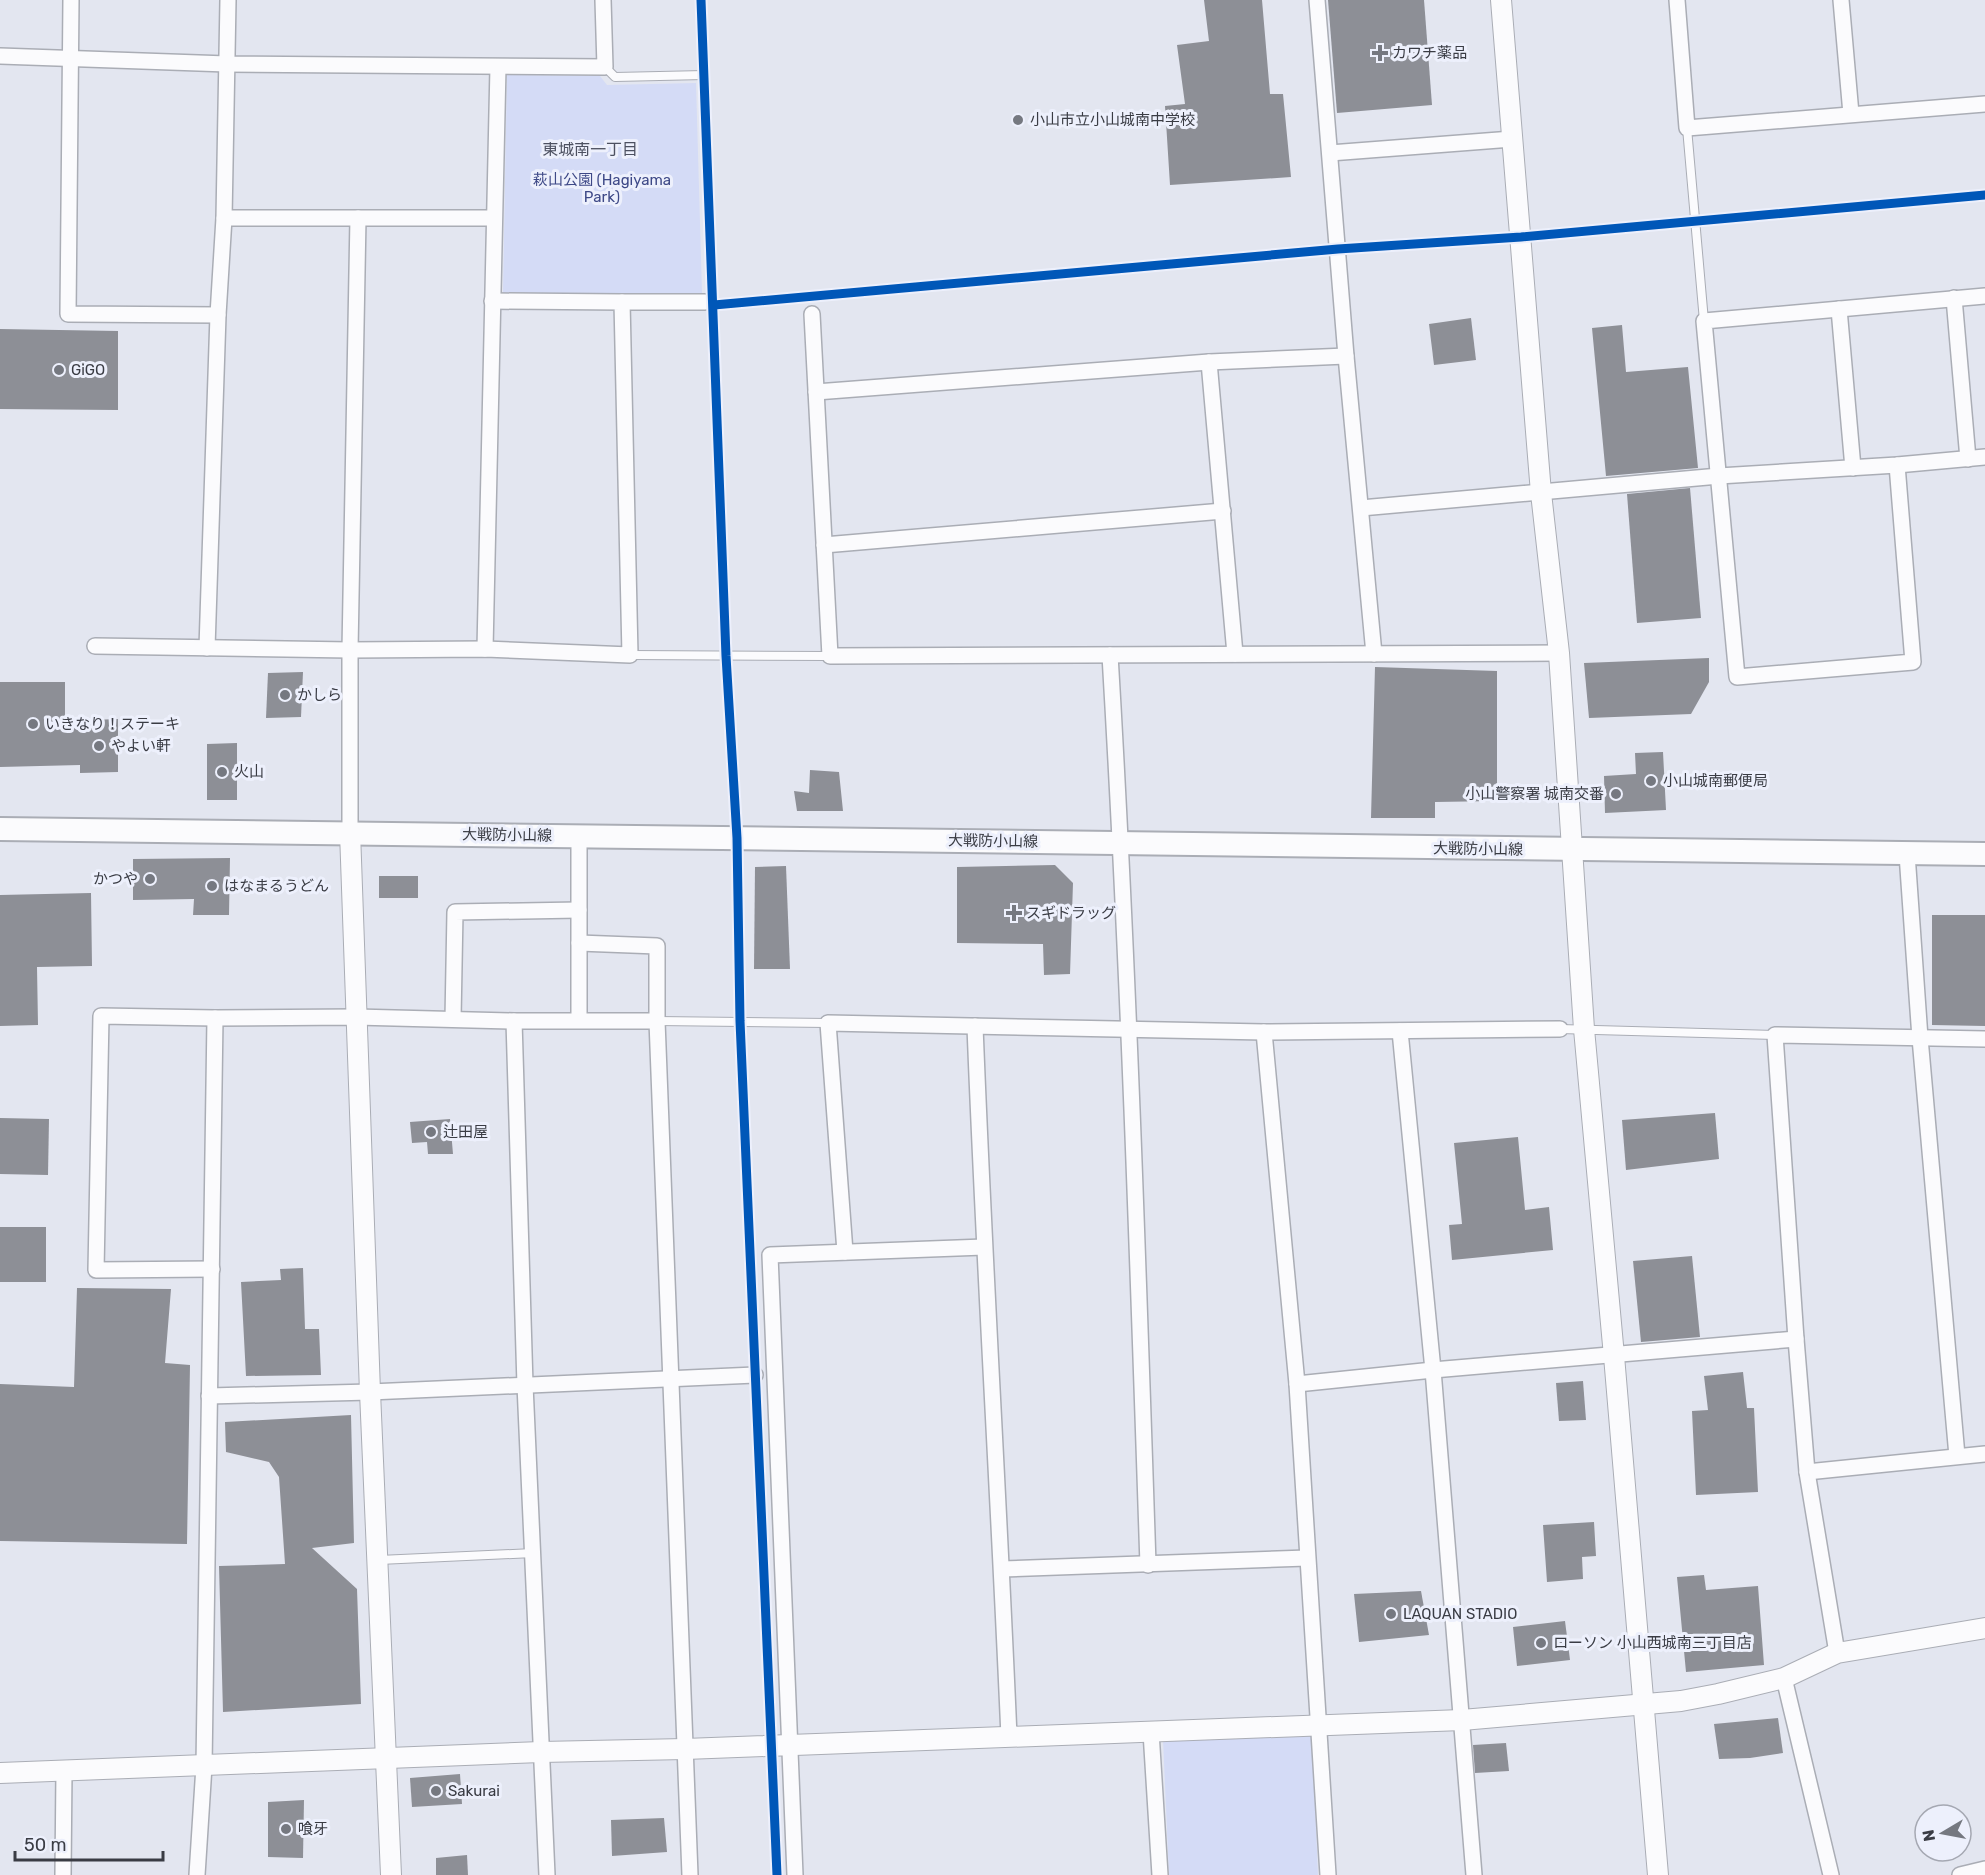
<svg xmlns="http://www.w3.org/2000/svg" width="1985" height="1875" font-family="Rubik,'Noto Sans JP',sans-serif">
<rect width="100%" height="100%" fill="#e3e6f0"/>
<g fill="#d4dbf6">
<path d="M507 75 600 76 607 85 696 83 702 293H503Z"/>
<path d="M1312 1733 1318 1875H1169L1163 1739Z"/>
</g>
<g fill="#8d8f96">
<path d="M1204 0H1262L1270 94H1283L1291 177 1170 185 1165 106 1185 104 1177 45 1209 41Z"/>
<path d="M1328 0H1424L1432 105 1337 113Z"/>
<path d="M1471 318 1476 360 1434 365 1429 324Z"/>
<path d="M1622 325 1626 372 1688 367 1698 468 1606 476 1592 328Z"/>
<path d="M0 329 118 331V410L0 409Z"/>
<path d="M1690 488 1701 618 1637 623 1627 494Z"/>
<path d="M1709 658V682L1691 714 1589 718 1584 663Z"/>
<path d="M1375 667 1497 671V801L1435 802V818H1371Z"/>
<path d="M303 672 301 717 266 718 268 673Z"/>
<path d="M0 682H65V721L118 719V772L80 773V765L0 767Z"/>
<path d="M237 743V800H207V744Z"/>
<path d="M1663 752 1666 810 1605 813 1604 776 1636 774 1635 753Z"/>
<path d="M810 770 839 772 843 811H797L794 791 809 793Z"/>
<path d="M230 858 229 915H193L194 899 133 900V859Z"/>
<path d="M1055 865 1073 883 1070 974 1044 975 1043 944 957 943V867Z"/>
<path d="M786 866 790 969H754L755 867Z"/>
<rect x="379" y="876" width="39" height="22"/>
<path d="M91 893 92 966 37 967 38 1025 0 1026V895Z"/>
<path d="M1932 915H1985V1026L1932 1025Z"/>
<path d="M1715 1113 1719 1159 1626 1170 1622 1120Z"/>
<path d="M0 1118 49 1119 48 1175 0 1174Z"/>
<path d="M450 1119 453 1154H428L427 1142 412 1143 410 1122Z"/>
<path d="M1518 1137 1525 1210 1549 1207 1553 1250 1452 1260 1449 1225 1462 1224 1454 1143Z"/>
<rect x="0" y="1227" width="46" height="55"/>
<path d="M1692 1256 1700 1337 1641 1342 1633 1261Z"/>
<path d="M303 1268 305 1329H319L321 1375 246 1376 241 1282 281 1280 280 1269Z"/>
<path d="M77 1288 171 1289 165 1363 190 1365 187 1544 0 1541V1384L74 1387Z"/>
<path d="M1743 1372 1747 1408H1754L1758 1492 1696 1495 1692 1411 1708 1410 1704 1376Z"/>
<path d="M1583 1381 1586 1420 1559 1421 1556 1383Z"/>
<path d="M351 1415 354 1543 312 1548 357 1589 361 1704 223 1712 219 1566 285 1564 279 1477 269 1462 226 1452 225 1422Z"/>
<path d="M1594 1522 1596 1556 1582 1557 1583 1579 1547 1582 1543 1525Z"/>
<path d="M1704 1575 1706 1590 1758 1586 1764 1665 1686 1672 1677 1577Z"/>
<path d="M1421 1591 1429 1635 1359 1642 1354 1594Z"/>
<path d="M1565 1621 1570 1660 1517 1666 1513 1627Z"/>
<path d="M1778 1718 1783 1753 1750 1758 1719 1759 1714 1724Z"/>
<path d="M1506 1743 1509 1771 1475 1773 1473 1745Z"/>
<path d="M460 1774 462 1804 412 1807 410 1778Z"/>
<path d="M304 1800 303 1858 268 1857V1802Z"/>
<path d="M664 1818 667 1852 612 1856 611 1820Z"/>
<path d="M467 1855 468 1875H436V1858Z"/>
</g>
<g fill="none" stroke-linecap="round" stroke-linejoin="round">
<defs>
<g id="service">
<path d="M605 67 615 77 704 75"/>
<path d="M1687 128 1704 321"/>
<path d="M630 655 830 656"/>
<path d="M657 1021 828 1023"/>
<path d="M1560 1029 1775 1035"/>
<path d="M379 1560 533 1553"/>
</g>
<g id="minor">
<path d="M71 0 68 314 218 315"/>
<path d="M1317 0 1346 356 1374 654"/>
<path d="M1677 0 1687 128 1985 104"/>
<path d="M1841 0 1851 114"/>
<path d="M0 56 227 64 605 67 603 0"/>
<path d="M1330 153 1512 139"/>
<path d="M224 218H494"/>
<path d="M1954 298 1968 459"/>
<path d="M622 302H705"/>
<path d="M1839 309 1853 468"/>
<path d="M812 314 830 656 1559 653"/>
<path d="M1209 362 1235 654"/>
<path d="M816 392 1209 362 1346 356"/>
<path d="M1897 465 1913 662 1737 677 1704 321 1985 296"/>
<path d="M1361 508 1719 476 1897 465 1985 457"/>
<path d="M824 545 1223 511"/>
<path d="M95 646 350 650 485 649 630 655 622 302 492 301"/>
<path d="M207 648 218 315 224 218 228 0"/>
<path d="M485 649 498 67"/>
<path d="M1110 655C1128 958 1138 1262 1148 1565"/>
<path d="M350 832V650L358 218"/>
<path d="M1907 854 1920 1038 1957 1456"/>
<path d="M579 943 657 946V1021L690 1875"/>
<path d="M453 1019 455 912 579 910"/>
<path d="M579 1020V836"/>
<path d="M514 1021 525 1385 547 1875"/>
<path d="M975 1026C984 1263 999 1500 1009 1737"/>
<path d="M1400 1031 1433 1370 1474 1875"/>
<path d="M1264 1032 1297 1384 1328 1875"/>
<path d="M845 1252 828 1023 1264 1032 1560 1029"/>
<path d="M212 1269 96 1270 101 1016 215 1018 356 1017 514 1021H657"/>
<path d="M1297 1384 1433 1370 1796 1339"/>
<path d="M209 1396 370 1392 755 1375"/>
<path d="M1807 1472 1985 1454"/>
<path d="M1002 1569 1307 1558"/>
<path d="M1837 1653 1807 1472 1796 1339 1775 1035 1985 1039"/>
<path d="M1784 1678 1831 1875"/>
<path d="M1151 1732 1160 1875"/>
<path d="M63 1875 64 1770"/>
<path d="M197 1875 204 1766 215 1018"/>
<path d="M795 1875 770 1255 984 1247"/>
<path d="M1960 1875 1985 1869"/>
</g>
<g id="tertiary">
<path d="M1501 0 1541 493 1559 653 1584 1029 1614 1356 1658 1875"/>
<path d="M350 832 370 1392 391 1875"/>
<path d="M0 1773 541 1752 685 1749 1462 1720 1681 1701 1718 1694 1784 1678 1837 1653 1985 1628"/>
</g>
<path id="secondary" d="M0 829 1985 854"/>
</defs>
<use href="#service" stroke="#aaadb5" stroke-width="10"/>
<use href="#minor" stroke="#aaadb5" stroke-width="18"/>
<use href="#tertiary" stroke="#aaadb5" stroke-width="22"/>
<use href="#secondary" stroke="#aaadb5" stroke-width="26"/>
<use href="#service" stroke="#fbfbfd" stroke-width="8"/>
<use href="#minor" stroke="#fbfbfd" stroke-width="15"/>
<use href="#tertiary" stroke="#fbfbfd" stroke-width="20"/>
<use href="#secondary" stroke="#fbfbfd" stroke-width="22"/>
<defs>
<g id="cycleway">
<path d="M701 0 726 656 737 838 740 1021 777 1875"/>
<path d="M714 305 1338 249 1521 237 1985 195"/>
</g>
</defs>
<use href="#cycleway" stroke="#edf0fc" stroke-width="13"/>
<use href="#cycleway" stroke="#0057b8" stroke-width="9"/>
</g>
<g fill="#757880" stroke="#edf0fc" stroke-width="2">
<path d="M1377 44h6v6h6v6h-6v6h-6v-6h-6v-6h6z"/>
<circle cx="1018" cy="120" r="6"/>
<circle cx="59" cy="370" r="6"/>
<circle cx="285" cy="695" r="6"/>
<circle cx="33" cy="724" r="6"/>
<circle cx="99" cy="746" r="6"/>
<circle cx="222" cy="772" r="6"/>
<circle cx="1651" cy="781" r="6"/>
<circle cx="1616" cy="794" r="6"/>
<circle cx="150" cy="879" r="6"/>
<circle cx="212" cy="886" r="6"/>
<path d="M1011 904h6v6h6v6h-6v6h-6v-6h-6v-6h6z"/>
<circle cx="431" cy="1132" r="6"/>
<circle cx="1391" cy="1614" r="6"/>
<circle cx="1541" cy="1643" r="6"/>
<circle cx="436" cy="1791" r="6"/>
<circle cx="286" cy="1829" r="6"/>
</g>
<g text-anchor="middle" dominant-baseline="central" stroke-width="6" stroke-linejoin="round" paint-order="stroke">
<g font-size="15" fill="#3a3c44" stroke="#edf0fc" text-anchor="start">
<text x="1392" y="53">カワチ薬品</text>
<text x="1030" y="120">小山市立小山城南中学校</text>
<text x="71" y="370">GiGO</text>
<text x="297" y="695">かしら</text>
<text x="45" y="724">いきなり！ステーキ</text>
<text x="111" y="746">やよい軒</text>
<text x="234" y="772">火山</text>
<text x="1663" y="781">小山城南郵便局</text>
<text x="1604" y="794" text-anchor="end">小山警察署 城南交番</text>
<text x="138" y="879" text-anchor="end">かつや</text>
<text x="224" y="886">はなまるうどん</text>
<text x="1026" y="913">スギドラッグ</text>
<text x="443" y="1132">辻田屋</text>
<text x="1403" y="1614">LAQUAN STADIO</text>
<text x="1553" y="1643">ローソン 小山西城南三丁目店</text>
<text x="448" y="1791">Sakurai</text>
<text x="298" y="1829">喰牙</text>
</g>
<g font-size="15" fill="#3e4987" stroke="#edf0fc">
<text x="602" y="180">萩山公園 (Hagiyama<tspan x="602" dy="17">Park)</tspan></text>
</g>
<g font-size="15" fill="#3a3c44" stroke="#edf0fc">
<text transform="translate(507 835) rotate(1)">大戦防小山線</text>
<text transform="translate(993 841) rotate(1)">大戦防小山線</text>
<text transform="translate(1478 849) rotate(1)">大戦防小山線</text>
</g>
<g font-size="16" fill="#4d5161" stroke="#edf0fc">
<text x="590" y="149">東城南一丁目</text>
</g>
</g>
<g transform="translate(1943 1833) rotate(260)"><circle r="28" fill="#edf0fc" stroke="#a5a8b2" stroke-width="1.5"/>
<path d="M0-4.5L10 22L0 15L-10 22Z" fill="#757880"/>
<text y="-9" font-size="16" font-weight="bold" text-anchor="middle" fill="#3a3c44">N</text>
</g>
<path d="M15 1851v9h148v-9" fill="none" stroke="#3a3c44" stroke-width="3"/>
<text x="24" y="1851" font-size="18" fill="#3a3c44" stroke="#edf0fc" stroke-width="4.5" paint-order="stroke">50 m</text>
</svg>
